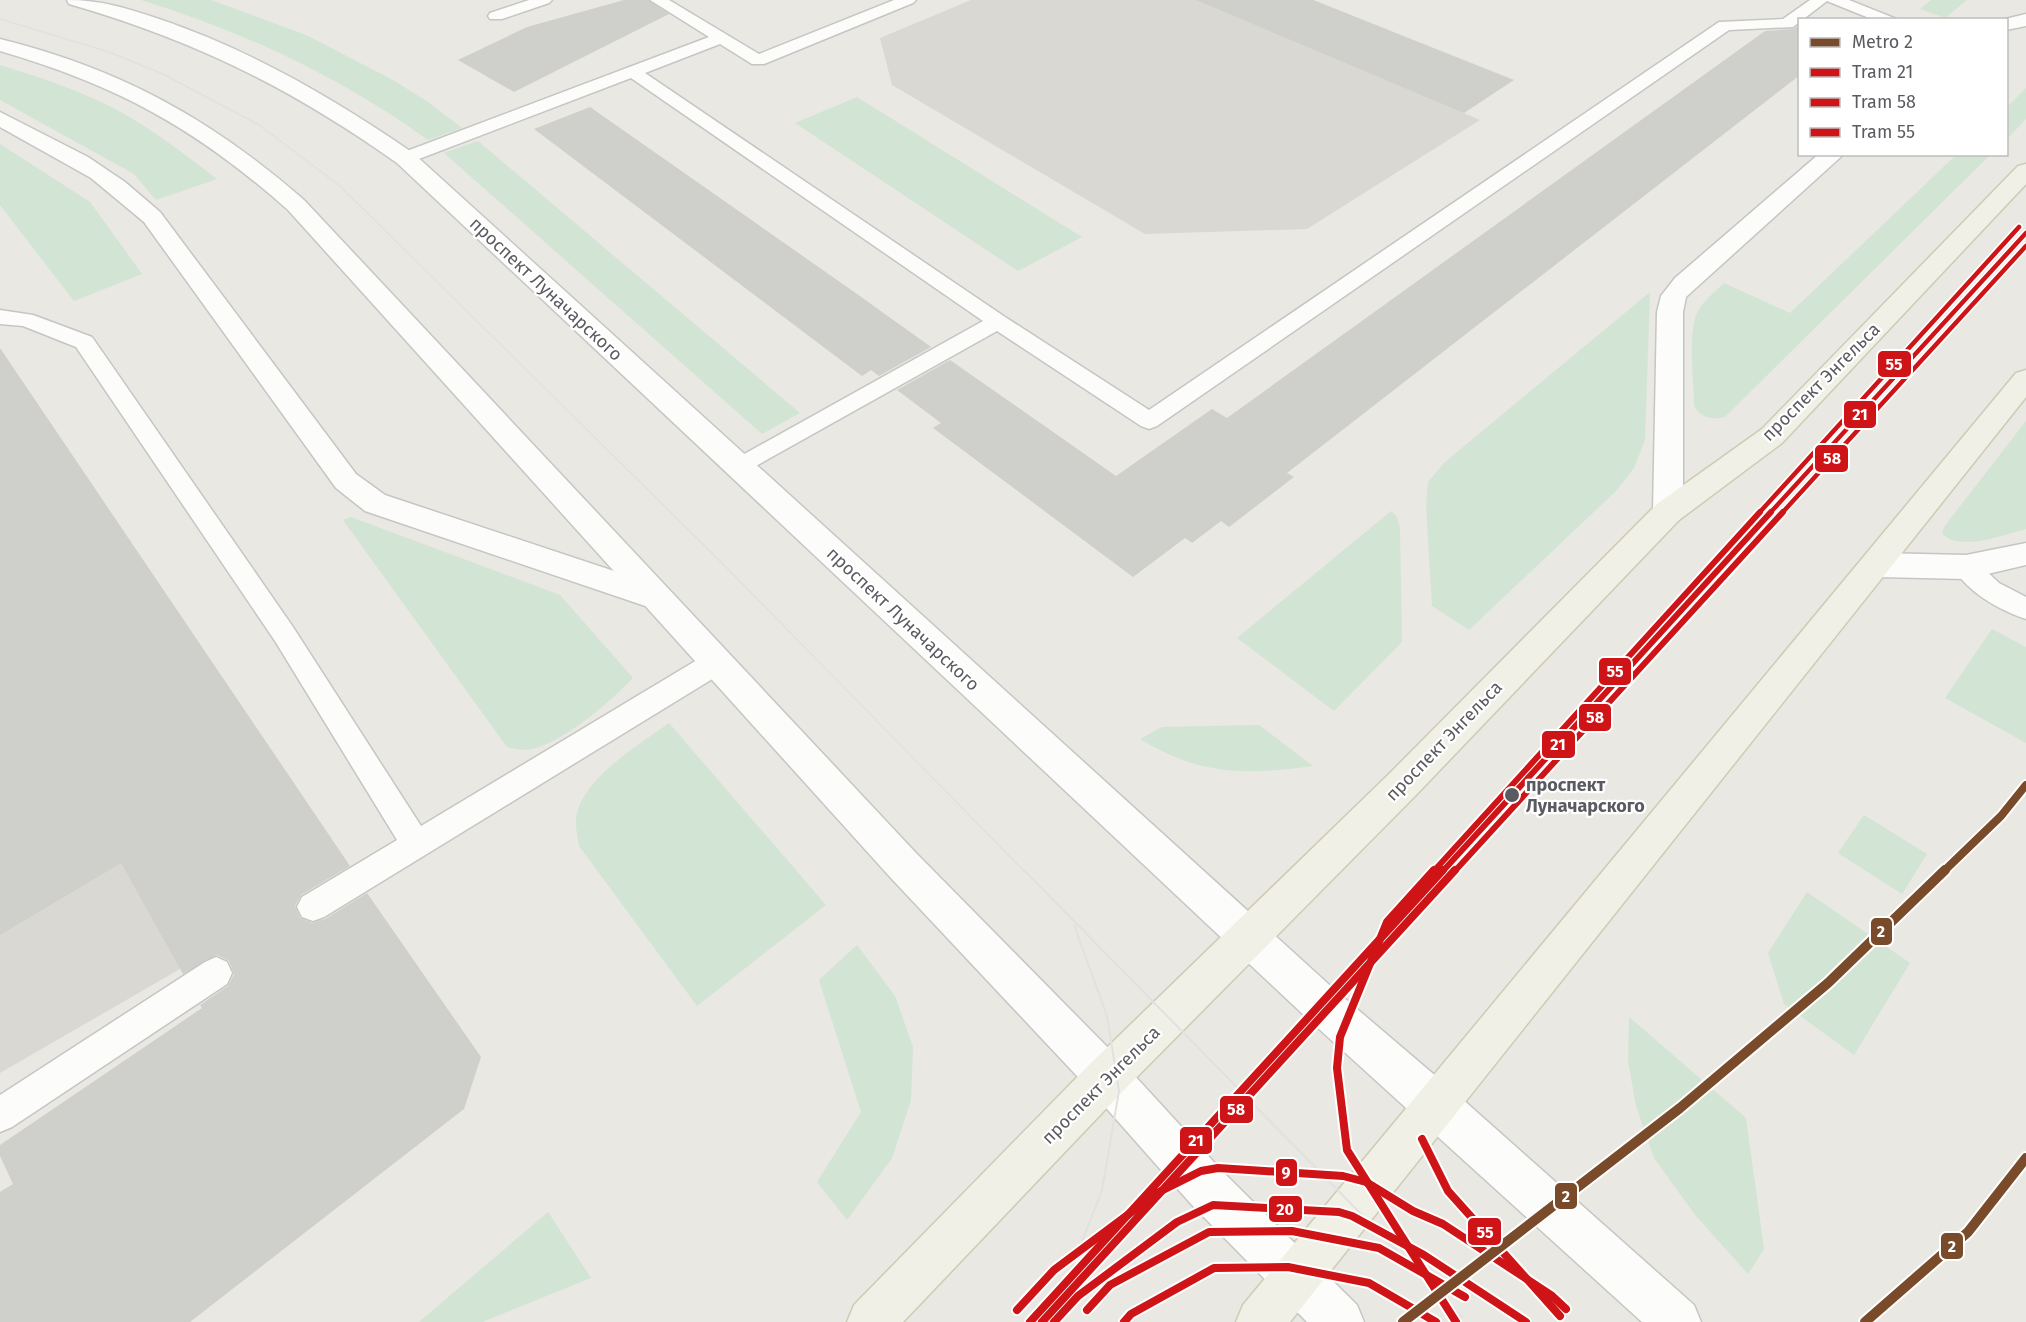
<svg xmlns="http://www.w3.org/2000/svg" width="2026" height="1322" font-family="'Fira Sans',sans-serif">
<rect width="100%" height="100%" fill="#e9e8e3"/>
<g fill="#d9d8d2">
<path d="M971 0H1313L1393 32 1387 35 1464 113 1480 120 1307 229 1145 234 892 85 880 38Z"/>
<path d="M0 415 180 969 0 1073Z"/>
</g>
<g fill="#d2e4d3">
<path d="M141 0H211L306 35 393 80 428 102 462 128 428 140C340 77 245 32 141 0Z"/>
<path d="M1931 0H1967L1945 18 1920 9Z"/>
<path d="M0 65C38 77 77 89 113 108 150 127 184 154 217 179L156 200 134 174 0 100Z"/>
<path d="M2026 88V119L2007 139V107Z"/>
<path d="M857 97 1082 237 1018 271 795 123Z"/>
<path d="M478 141 800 413 762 434 444 153Z"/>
<path d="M0 144 90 202 142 274 74 301 0 205Z"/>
<path d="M1956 155H1990L1725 417C1711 420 1702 418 1694 406 1694 382 1687 330 1698 311 1704 300 1715 292 1724 283L1790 313Z"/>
<path d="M1650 292 1645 440 1634 468 1616 491 1469 630 1432 606 1426 506 1428 482 1445 462Z"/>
<path d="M2026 421V529C2001 535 1964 552 1942 534L1944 527Z"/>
<path d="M1391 511 1397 517 1400 527 1402 642 1334 711 1237 638Z"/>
<path d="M351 517 560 595 633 678C611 701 558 748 525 750 520 750 513 748 507 747L343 520Z"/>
<path d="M1992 629 2026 647V743L1945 698Z"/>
<path d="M669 723 826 905 697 1006 579 846C578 838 575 827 576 818 582 778 639 745 669 723Z"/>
<path d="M1259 725 1313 766C1244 775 1201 776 1140 739L1162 727Z"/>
<path d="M1864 815 1927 854 1902 894 1838 853Z"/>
<path d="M1807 892 1910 963 1854 1055 1784 1004 1768 953Z"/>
<path d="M857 945 895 996 913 1047 911 1100 892 1158 847 1220 817 1182 861 1112 819 980Z"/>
<path d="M1629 1017 1746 1118 1764 1249 1748 1274 1696 1216 1654 1158 1636 1106 1628 1061Z"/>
<path d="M548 1212 591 1278 482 1322H419Z"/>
</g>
<g fill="#cfcfcc">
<path d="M624 0H648L669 14 514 92 458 60 527 27Z"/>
<path d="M1196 0H1313L1514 80 1464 113Z"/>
<path d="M1800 25V75L1287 473 1294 477 1229 527 1221 521 1192 543 1185 538 1133 577 933 428 941 423 897 390 950 360 1116 476 1212 409 1227 418 1765 31 1793 29Z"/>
<path d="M590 107 857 294 931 347 879 376 871 370 862 376 534 129Z"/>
<path d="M0 348 350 866 301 895 295 906 300 918 312 923 325 919 367 893 481 1057 464 1109 190 1322H0V1192L13 1184 0 1156V1145L202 1008 200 1005 228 986 234 974 229 961 217 955 183 974 121 863 0 935Z"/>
</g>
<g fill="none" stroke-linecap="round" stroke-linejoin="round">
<defs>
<g id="service">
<path d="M529 0H552L549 3 502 19H490L488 16 490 13Z"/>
<path d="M650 0H669L759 54 894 0H916L913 3 764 64H752L720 44 645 73 1005 317 1149 410 1719 22 1783 19 1810 0H1849L1899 20H1874L1827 1 1793 27 1729 30 1157 426 1149 429 1141 426 997 331 738 476 730 474 726 468 730 462 983 321 631 78 411 162 405 163 396 158 399 154 709 37Z"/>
<path d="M0 310 33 315 92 337 293 627 421 826 707 654 717 651 727 654 731 662 727 670 324 917 313 921 302 917 297 907 302 897 397 840 275 641 76 347 23 326 0 324Z"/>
<path d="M1966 557 1975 560 1999 583 2026 597V619C1999 610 1967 592 1953 567L1957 560Z"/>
<path d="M216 957 227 962 232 973 227 984 12 1127 0 1132V1095L205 962Z"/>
</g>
<g id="minor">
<path d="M2026 14V26L2006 30V20H2001Z"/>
<path d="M0 112 88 157 125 182 160 212 356 474 385 495 668 589 673 598 668 607 657 610 365 511 336 488 144 222 91 178 0 127Z"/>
<path d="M1819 154H1844L1686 297 1683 312V512L1679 520 1668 523 1657 520 1653 512 1657 312 1661 296 1675 278Z"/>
<path d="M2026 543V565L1966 579 1878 577 1867 573 1863 565 1867 557 1878 553 1966 555Z"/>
</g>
<g id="secondary">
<path d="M67 0C101 0 127 8 159 19 251 50 334 99 413 153L1336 991 1452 1090 1694 1305 1701 1322H1642L1308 1019 397 163C291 88 194 40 69 4Z"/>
<path d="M0 39C121 69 211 119 304 200L916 853 1122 1062 1223 1172 1357 1305 1364 1322H1307L1191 1204 1092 1092 890 877 288 210C197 129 117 85 0 51Z"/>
</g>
<g id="primary">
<path d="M2026 164V184L1782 443 1679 520 1416 795 1122 1092 903 1322H847L854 1305 1092 1062 1390 773 1657 504 1762 429 2018 166Z"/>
<path d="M2026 370V397L1290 1322H1236L1243 1305 2016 373Z"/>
</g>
</defs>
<use href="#service" stroke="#c6c5c3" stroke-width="3"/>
<use href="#minor" stroke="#c6c5c3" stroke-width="3"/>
<use href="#secondary" stroke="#c6c6c5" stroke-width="3"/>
<use href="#primary" stroke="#cecbb4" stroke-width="3"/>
<use href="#service" fill="#fcfcfb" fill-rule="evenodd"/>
<use href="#minor" fill="#fcfcfb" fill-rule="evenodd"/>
<use href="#secondary" fill="#fcfcfb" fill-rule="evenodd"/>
<use href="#primary" fill="#f0f0e6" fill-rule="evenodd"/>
<path stroke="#e1e1e0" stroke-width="1.5" d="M0 19 106 51 163 74 259 125 340 186 722 563 1025 872"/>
<g stroke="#e1e1e0" stroke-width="2">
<path d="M1024 870 1462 1317"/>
<path d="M1066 1283 1102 1190 1119 1091 1107 1016 1074 925"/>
</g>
<defs>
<path id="tram-1-far2" d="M1770 513 2026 233"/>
<path id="tram-1-far1" d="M1442 872 1771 512"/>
<path id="tram-1" d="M1030 1322 1443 870"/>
<path id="tram-2-far2" d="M1782 513 2026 246"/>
<path id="tram-2-far1" d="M1454 872 1783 512"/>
<path id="tram-2" d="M1042 1322 1455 870"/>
<path id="tram-3-far2" d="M1759 513 2019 227"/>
<path id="tram-3-far1" d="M1433 872 1760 512"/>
<g id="tram-3">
<path d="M1434 870 1387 922 1340 1037 1337 1068 1347 1150 1456 1322"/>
<path d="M1422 1139 1448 1191 1560 1316"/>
</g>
<g id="tram-4">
<path d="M1054 1322 1078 1296 1177 1222 1213 1205 1339 1212 1352 1216 1424 1255 1526 1322"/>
<path d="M1124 1322 1131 1314 1214 1268 1288 1267 1369 1283 1436 1322"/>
</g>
<g id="tram-5">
<path d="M1017 1310 1054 1270 1157 1193 1201 1171 1218 1168 1343 1176 1366 1182 1413 1211 1443 1224 1551 1295 1566 1309"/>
<path d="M1087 1310 1110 1285 1209 1232 1292 1231 1379 1248 1465 1297"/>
</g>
</defs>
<use href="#tram-1-far2" stroke="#fff" stroke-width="8"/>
<use href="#tram-1-far1" stroke="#fff" stroke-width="10"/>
<use href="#tram-1" stroke="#fff" stroke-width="12"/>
<use href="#tram-2-far2" stroke="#fff" stroke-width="8"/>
<use href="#tram-2-far1" stroke="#fff" stroke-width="10"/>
<use href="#tram-2" stroke="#fff" stroke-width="12"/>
<use href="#tram-3-far2" stroke="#fff" stroke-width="8"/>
<use href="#tram-3-far1" stroke="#fff" stroke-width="10"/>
<use href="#tram-3" stroke="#fff" stroke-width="12"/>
<use href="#tram-4" stroke="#fff" stroke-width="12"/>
<use href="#tram-5" stroke="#fff" stroke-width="12"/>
<use href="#tram-1-far2" stroke="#ce1417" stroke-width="4.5"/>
<use href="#tram-1-far1" stroke="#ce1417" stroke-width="6"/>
<use href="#tram-1" stroke="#ce1417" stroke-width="8"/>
<use href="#tram-2-far2" stroke="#ce1417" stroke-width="4.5"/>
<use href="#tram-2-far1" stroke="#ce1417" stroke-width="6"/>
<use href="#tram-2" stroke="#ce1417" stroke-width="8"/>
<use href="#tram-3-far2" stroke="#ce1417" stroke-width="4.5"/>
<use href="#tram-3-far1" stroke="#ce1417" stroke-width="6"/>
<use href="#tram-3" stroke="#ce1417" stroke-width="8"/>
<use href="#tram-4" stroke="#ce1417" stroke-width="8"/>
<use href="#tram-5" stroke="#ce1417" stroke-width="8"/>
<defs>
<path id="metro-1-far1" d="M1943 872 2001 816 2026 785"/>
<g id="metro-1">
<path d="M1403 1322 1680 1108 1828 983 1945 870"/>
<path d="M1865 1322 1968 1232 2026 1158"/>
</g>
</defs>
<use href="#metro-1-far1" stroke="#fff" stroke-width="12"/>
<use href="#metro-1" stroke="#fff" stroke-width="14"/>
<use href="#metro-1-far1" stroke="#7a4b2a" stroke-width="8"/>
<use href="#metro-1" stroke="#7a4b2a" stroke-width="10"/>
</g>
<circle fill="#5a5b60" stroke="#fff" stroke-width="2" cx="1512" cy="795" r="8"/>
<g text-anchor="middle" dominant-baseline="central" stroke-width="4.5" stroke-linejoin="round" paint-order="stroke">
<g font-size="18" fill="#5a5b60" stroke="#fff">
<text transform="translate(546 289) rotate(43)">проспект Луначарского</text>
<text transform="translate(1821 382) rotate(-45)">проспект Энгельса</text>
<text transform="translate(903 619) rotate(43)">проспект Луначарского</text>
<text transform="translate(1444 741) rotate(-46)">проспект Энгельса</text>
<text transform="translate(1101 1085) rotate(-45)">проспект Энгельса</text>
</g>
<g font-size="18" font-weight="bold" fill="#5a5b60" stroke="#fff" text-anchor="start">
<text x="1526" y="785">проспект<tspan x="1526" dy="21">Луначарского</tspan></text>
</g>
</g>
<g stroke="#fff" stroke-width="2">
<rect x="1877" y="350" width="35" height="28" rx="6" fill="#ce1417"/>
<rect x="1843" y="400" width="34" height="29" rx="6" fill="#ce1417"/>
<rect x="1814" y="444" width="35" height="29" rx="6" fill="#ce1417"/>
<rect x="1598" y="657" width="34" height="29" rx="6" fill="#ce1417"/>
<rect x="1578" y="703" width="34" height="29" rx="6" fill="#ce1417"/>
<rect x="1541" y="730" width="35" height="29" rx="6" fill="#ce1417"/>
<rect x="1870" y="917" width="23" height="29" rx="6" fill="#7a4b2a"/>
<rect x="1219" y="1095" width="35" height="29" rx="6" fill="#ce1417"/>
<rect x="1179" y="1126" width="34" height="29" rx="6" fill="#ce1417"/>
<rect x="1275" y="1158" width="23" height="29" rx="6" fill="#ce1417"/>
<rect x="1554" y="1182" width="24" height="28" rx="6" fill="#7a4b2a"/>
<rect x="1268" y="1195" width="35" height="28" rx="6" fill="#ce1417"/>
<rect x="1467" y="1217" width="35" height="29" rx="6" fill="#ce1417"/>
<rect x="1940" y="1232" width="24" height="28" rx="6" fill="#7a4b2a"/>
</g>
<g font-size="16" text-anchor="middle" font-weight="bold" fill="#fff">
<text x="1894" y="370">55</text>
<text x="1860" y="420">21</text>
<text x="1832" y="464">58</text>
<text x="1615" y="677">55</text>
<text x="1595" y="723">58</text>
<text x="1558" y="750">21</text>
<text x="1881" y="937">2</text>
<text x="1236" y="1115">58</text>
<text x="1196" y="1146">21</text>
<text x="1286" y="1178">9</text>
<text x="1566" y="1202">2</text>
<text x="1285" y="1215">20</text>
<text x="1485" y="1238">55</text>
<text x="1952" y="1252">2</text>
</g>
<rect x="1798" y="18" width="210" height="138" fill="#ffffff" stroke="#bdbdbf" stroke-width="1.5"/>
<rect x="1810" y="38" width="30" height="9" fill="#7a4b2a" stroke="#bdbdbf" stroke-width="1.5"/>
<text x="1852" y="48" font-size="18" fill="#5a5b60">Metro 2</text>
<rect x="1810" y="68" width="30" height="9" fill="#ce1417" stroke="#bdbdbf" stroke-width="1.5"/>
<text x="1852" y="78" font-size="18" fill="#5a5b60">Tram 21</text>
<rect x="1810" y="98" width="30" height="9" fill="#ce1417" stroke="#bdbdbf" stroke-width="1.5"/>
<text x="1852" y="108" font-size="18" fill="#5a5b60">Tram 58</text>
<rect x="1810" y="128" width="30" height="9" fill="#ce1417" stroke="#bdbdbf" stroke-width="1.5"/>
<text x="1852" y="138" font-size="18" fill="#5a5b60">Tram 55</text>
</svg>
